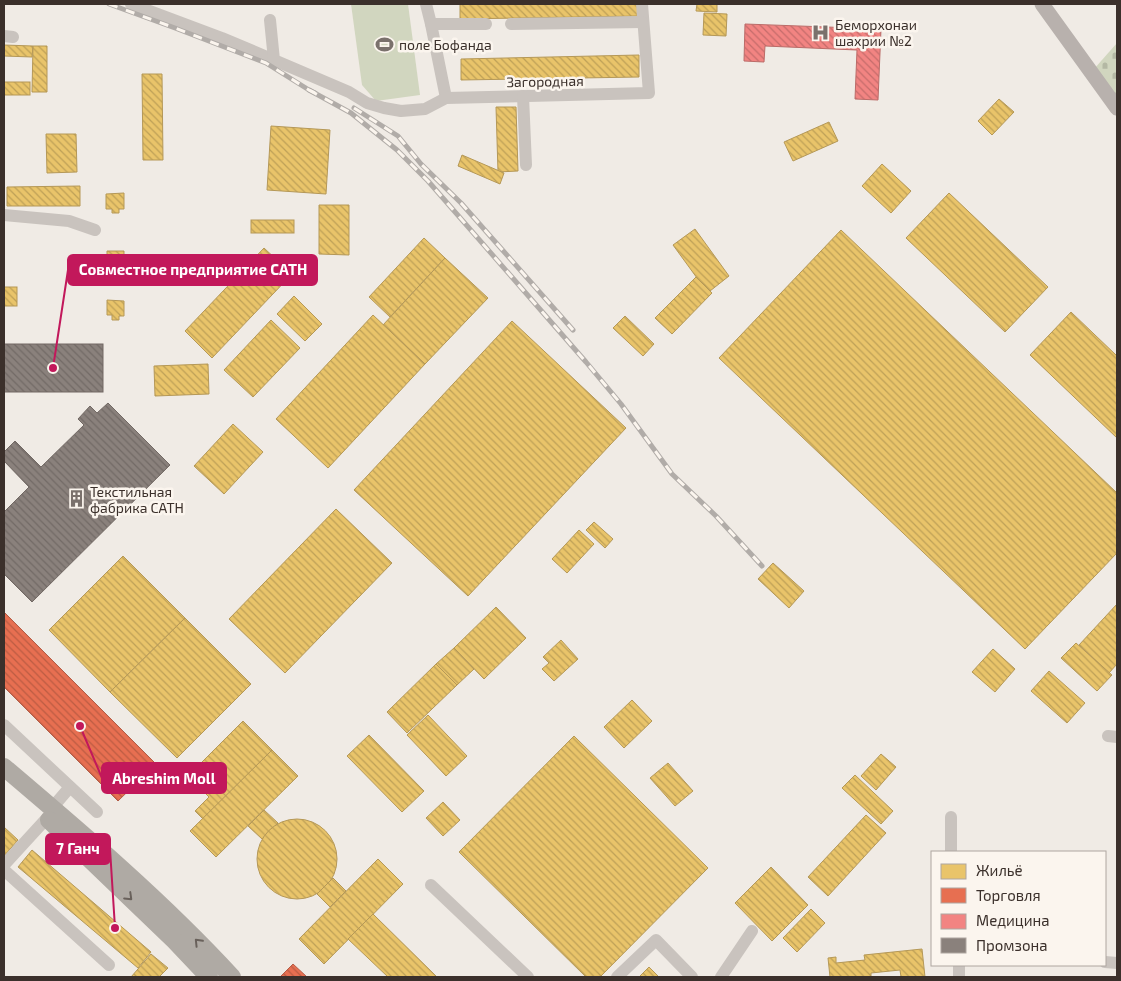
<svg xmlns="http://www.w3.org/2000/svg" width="1121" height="981" font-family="'Exo 2',sans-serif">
<defs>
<pattern id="cemetery-stones" width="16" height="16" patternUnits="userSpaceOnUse" patternTransform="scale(1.25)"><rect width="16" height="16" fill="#d1d6bf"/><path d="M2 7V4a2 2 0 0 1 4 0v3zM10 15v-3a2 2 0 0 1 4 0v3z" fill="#b4b8a4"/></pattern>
<pattern id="homes-back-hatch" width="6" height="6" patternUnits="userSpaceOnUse" patternTransform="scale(1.25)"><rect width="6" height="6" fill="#e9c46a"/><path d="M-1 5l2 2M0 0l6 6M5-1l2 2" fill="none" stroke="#bea057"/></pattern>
<pattern id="shops-back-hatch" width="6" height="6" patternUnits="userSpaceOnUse" patternTransform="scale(1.25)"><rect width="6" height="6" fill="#e76f51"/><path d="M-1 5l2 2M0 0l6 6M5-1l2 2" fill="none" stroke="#bc5c43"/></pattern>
<pattern id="health-back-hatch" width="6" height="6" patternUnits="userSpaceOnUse" patternTransform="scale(1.25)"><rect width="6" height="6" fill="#f28482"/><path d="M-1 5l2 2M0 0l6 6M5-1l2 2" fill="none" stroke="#c56c6b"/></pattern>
<pattern id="industry-back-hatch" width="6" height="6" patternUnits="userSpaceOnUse" patternTransform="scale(1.25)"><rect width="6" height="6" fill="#8a817c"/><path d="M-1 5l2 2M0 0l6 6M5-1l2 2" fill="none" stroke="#726a66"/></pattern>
</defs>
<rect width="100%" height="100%" fill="#f0ebe5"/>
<path fill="#d1d6bf" d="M351 4H408L420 95 376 101 362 85Z"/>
<path fill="url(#cemetery-stones)" d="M1117 43V96L1094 69Z"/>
<g fill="url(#homes-back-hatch)" stroke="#b59857">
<path d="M460 4H637L638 16 460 19Z"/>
<path d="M697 4H717V12L696 11Z"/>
<path d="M704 13 727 14 726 36 703 35Z"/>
<path d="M4 45 33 46 32 57 4 56Z"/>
<path d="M33 46H47V92H32Z"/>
<path d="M639 55V77L461 80V59Z"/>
<path d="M142 74H162L163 160H143Z"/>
<rect x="4" y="82" width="26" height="13"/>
<path d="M999 99 1014 112 992 135 978 121Z"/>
<path d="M496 107H516L518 171 498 172Z"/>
<path d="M829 122 838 141 793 161 784 142Z"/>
<path d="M271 126 330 130 326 194 267 190Z"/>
<path d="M46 134H76L77 172 47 173Z"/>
<path d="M462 155 504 173 500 184 458 166Z"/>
<path d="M882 164 911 191 891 213 862 186Z"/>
<path d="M80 186V206H7V187Z"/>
<path d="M124 193V209H119V213H112V209H106V194Z"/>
<path d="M949 193 1048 287 1005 332 906 238Z"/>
<path d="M319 205H349V255L319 254Z"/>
<rect x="251" y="220" width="43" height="13"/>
<path d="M695 229 729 276 710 291 697 278 673 245Z"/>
<path d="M841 230 1117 493V553L1025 649 719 358Z"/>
<path d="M424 238 445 258 390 317 369 297Z"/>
<path d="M264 248 292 274 212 358 185 331Z"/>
<path d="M107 251H124V266H120V270H112V266H107Z"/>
<path d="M445 258 488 298 425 364 383 325Z"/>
<path d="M696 277 712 293 672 334 655 318Z"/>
<rect x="4" y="287" width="13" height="19"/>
<path d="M294 296 322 324 305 341 277 314Z"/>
<path d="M107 300 124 301V316H119V320H112V315H107Z"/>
<path d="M1071 312 1117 356V438L1030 355Z"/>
<path d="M373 315 425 364 328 468 276 419Z"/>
<path d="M625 316 654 344 643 356 613 328Z"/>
<path d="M271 320 300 348 253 397 224 370Z"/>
<path d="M512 321 626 428 468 596 354 490Z"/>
<path d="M208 364 209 394 155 396 154 366Z"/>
<path d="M233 424 263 452 224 494 194 466Z"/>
<path d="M336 509 392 563 285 673 229 619Z"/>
<path d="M594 522 613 539 605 548 586 530Z"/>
<path d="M579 530 594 544 567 573 552 559Z"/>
<path d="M123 556 185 618 110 692 49 630Z"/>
<path d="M773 563 804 591 789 608 758 579Z"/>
<path d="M1117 604V664L1109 673 1079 645Z"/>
<path d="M496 607 526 638 484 679 454 648Z"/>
<path d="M185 618 251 684 177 758 110 692Z"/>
<path d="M561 640 578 659 554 681 542 669 549 663 543 657Z"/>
<path d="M1076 643 1112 675 1097 691 1061 658Z"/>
<path d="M454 648 474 669 457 685 436 664Z"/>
<path d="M993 649 1015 669 995 692 972 672Z"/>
<path d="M436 664 457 685 407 733 387 712Z"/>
<path d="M1049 671 1085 703 1067 723 1031 691Z"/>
<path d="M632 700 652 721 624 748 604 727Z"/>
<path d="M428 715 467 756 446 776 407 735Z"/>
<path d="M243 721 272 750 203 819 195 811 209 797 188 776Z"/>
<path d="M369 735 424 791 402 812 347 756Z"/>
<path d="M574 736 708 868 600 977H586L459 852Z"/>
<path d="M272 750 298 776 216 857 190 831Z"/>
<path d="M881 754 896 767 876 790 861 776Z"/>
<path d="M668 763 693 791 675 806 650 778Z"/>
<path d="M855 775 893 811 881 824 842 788Z"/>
<path d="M443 802 460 820 443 836 426 818Z"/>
<path d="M264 810 278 823 262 839 248 826Z"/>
<path d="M866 815 886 833 828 896 808 877Z"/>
<circle cx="297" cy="859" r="40"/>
<path d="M4 827 18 840 4 856Z"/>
<path d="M32 850 151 952 138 968 18 867Z"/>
<path d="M378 859 403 884 324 964 299 939Z"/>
<path d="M771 867 808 905 772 941 735 903Z"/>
<path d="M333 878 346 891 330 907 317 894Z"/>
<path d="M811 909 825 923 797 952 783 938Z"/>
<path d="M373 914 437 977H388L348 939Z"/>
<path d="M922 949 925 977H901L900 970 871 973V977H830L828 958 836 957V963L865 960 864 955Z"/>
<path d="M151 954 168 968 159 977H131Z"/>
<path d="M649 967 659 977H639Z"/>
</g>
<g fill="url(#shops-back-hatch)" stroke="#b35c46">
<path d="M4 612 156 764 118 801 4 687Z"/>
<path d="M293 964 307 977H280Z"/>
</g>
<path fill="url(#health-back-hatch)" stroke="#bb6b68" d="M745 24 881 29 878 100 855 99 857 50 765 46 764 62 744 61Z"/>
<g fill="url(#industry-back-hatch)" stroke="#726964">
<rect x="4" y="344" width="99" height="48"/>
<path d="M108 403 170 465 32 602 4 574V512L29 487 4 461V452L15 441 41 467 84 425 78 419 90 406 97 413Z"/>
</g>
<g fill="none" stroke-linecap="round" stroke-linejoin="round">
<g stroke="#c9c3be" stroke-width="12">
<path d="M131 4 222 38 274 60"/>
<path d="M426 4 431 24 446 98"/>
<path d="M270 20 274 60 349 92 367 103 384 108 401 111 425 109 446 98 649 93 642 4"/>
<path d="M431 24H486"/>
<path d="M511 24 642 22"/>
<path d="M4 36 13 37"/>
<path d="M523 96 526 165"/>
<path d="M4 215 69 221 95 230"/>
<path d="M4 725 97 812"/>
<path d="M1108 736 1117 737"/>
<path d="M52 808 70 787"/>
<path d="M951 817V852"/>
<path d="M4 865 47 818"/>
<path d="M4 870 109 965"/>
<path d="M431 885 528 977"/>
<path d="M1105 962 1117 963"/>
<path d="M617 977 656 940 692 977"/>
<path d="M721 977 752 931"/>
<path d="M959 977V965"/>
</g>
<path stroke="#b8b1ad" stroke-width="15" d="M1042 4 1117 108"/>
<g stroke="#afaaa4" stroke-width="18">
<path d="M4 767C83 834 162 901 232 977"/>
<path d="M49 820 175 941 209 977"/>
</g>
<defs>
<g id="rail">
<path d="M109 4 175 28 266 63 309 90 315 93"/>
<path d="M309 90 351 113 397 150 428 181 586 362 621 404 672 474 716 516 762 566"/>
<path d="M354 108 398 136 421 164 461 203 573 330"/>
</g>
</defs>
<use href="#rail" stroke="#b1aca8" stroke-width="5"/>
<use href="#rail" stroke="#fbf5ee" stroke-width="3" stroke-dasharray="9" stroke-linecap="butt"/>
</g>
<defs><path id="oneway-chevron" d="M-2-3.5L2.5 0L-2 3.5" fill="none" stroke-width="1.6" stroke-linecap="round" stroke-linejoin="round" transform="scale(1.25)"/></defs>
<g stroke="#69615b">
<use href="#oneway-chevron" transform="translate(129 897) rotate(44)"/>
<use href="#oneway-chevron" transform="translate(198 942) rotate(-134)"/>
</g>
<defs>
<symbol id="hospital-bare" viewBox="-9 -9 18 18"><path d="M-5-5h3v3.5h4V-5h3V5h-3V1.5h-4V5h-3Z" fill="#7a716c" stroke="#fbf5ee" stroke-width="2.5" paint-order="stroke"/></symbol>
<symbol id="stadium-bare" viewBox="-9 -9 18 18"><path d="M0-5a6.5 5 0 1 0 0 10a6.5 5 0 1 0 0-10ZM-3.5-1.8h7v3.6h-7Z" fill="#7a716c" stroke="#fbf5ee" stroke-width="2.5" paint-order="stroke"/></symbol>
<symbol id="building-bare" viewBox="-9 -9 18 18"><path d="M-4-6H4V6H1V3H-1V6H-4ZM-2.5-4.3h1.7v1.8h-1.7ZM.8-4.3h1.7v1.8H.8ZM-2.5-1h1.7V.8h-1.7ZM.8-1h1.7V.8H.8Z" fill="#7a716c" stroke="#fbf5ee" stroke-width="2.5" paint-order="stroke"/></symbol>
</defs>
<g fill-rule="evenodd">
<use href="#hospital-bare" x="808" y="20" width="25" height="25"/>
<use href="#stadium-bare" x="372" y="32" width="25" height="25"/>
<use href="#building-bare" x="64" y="486" width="25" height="25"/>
</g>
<g text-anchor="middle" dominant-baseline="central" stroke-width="5" stroke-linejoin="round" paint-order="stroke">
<g font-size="14" fill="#3b302b" stroke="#fbf5ee" text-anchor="start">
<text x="835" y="24">Беморхонаи<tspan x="835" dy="16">шахрии №2</tspan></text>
<text x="399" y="44">поле Бофанда</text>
<text x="90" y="491">Текстильная<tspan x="90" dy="16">фабрика САТН</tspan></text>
</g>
<g font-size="14" fill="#3b302b" stroke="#fbf5ee">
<text transform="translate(545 81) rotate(-1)">Загородная</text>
</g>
</g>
<path fill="none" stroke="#c2185b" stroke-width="2" d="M53 368L68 270M80 726L102 778M115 928L110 849"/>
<g fill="#c2185b" stroke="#fbf5ee" stroke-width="2">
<circle cx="53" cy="368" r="5"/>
<circle cx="80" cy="726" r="5"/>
<circle cx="115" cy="928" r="5"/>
</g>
<g fill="#c2185b" stroke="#c2185b" stroke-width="2">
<rect x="68" y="255" width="249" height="30" rx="5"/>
<rect x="102" y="763" width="124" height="30" rx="5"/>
<rect x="46" y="834" width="64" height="30" rx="5"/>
</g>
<g font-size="15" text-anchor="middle" font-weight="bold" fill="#fff">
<text x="193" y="275">Совместное предприятие CATH</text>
<text x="164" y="784">Abreshim Moll</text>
<text x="78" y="854">7 Ганч</text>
</g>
<rect width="1121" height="981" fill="none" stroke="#3b302b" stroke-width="10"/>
<rect x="931" y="851" width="175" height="115" fill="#fbf5ee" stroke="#aea6a0"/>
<rect x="941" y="864" width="25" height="15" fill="#e9c46a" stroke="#aea6a0"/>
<text x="976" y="876" font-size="15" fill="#3b302b">Жильё</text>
<rect x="941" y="888" width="25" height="15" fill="#e76f51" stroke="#aea6a0"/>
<text x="976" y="901" font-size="15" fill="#3b302b">Торговля</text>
<rect x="941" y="914" width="25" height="15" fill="#f28482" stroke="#aea6a0"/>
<text x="976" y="926" font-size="15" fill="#3b302b">Медицина</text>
<rect x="941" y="938" width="25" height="15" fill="#8a817c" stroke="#aea6a0"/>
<text x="976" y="951" font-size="15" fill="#3b302b">Промзона</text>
</svg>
